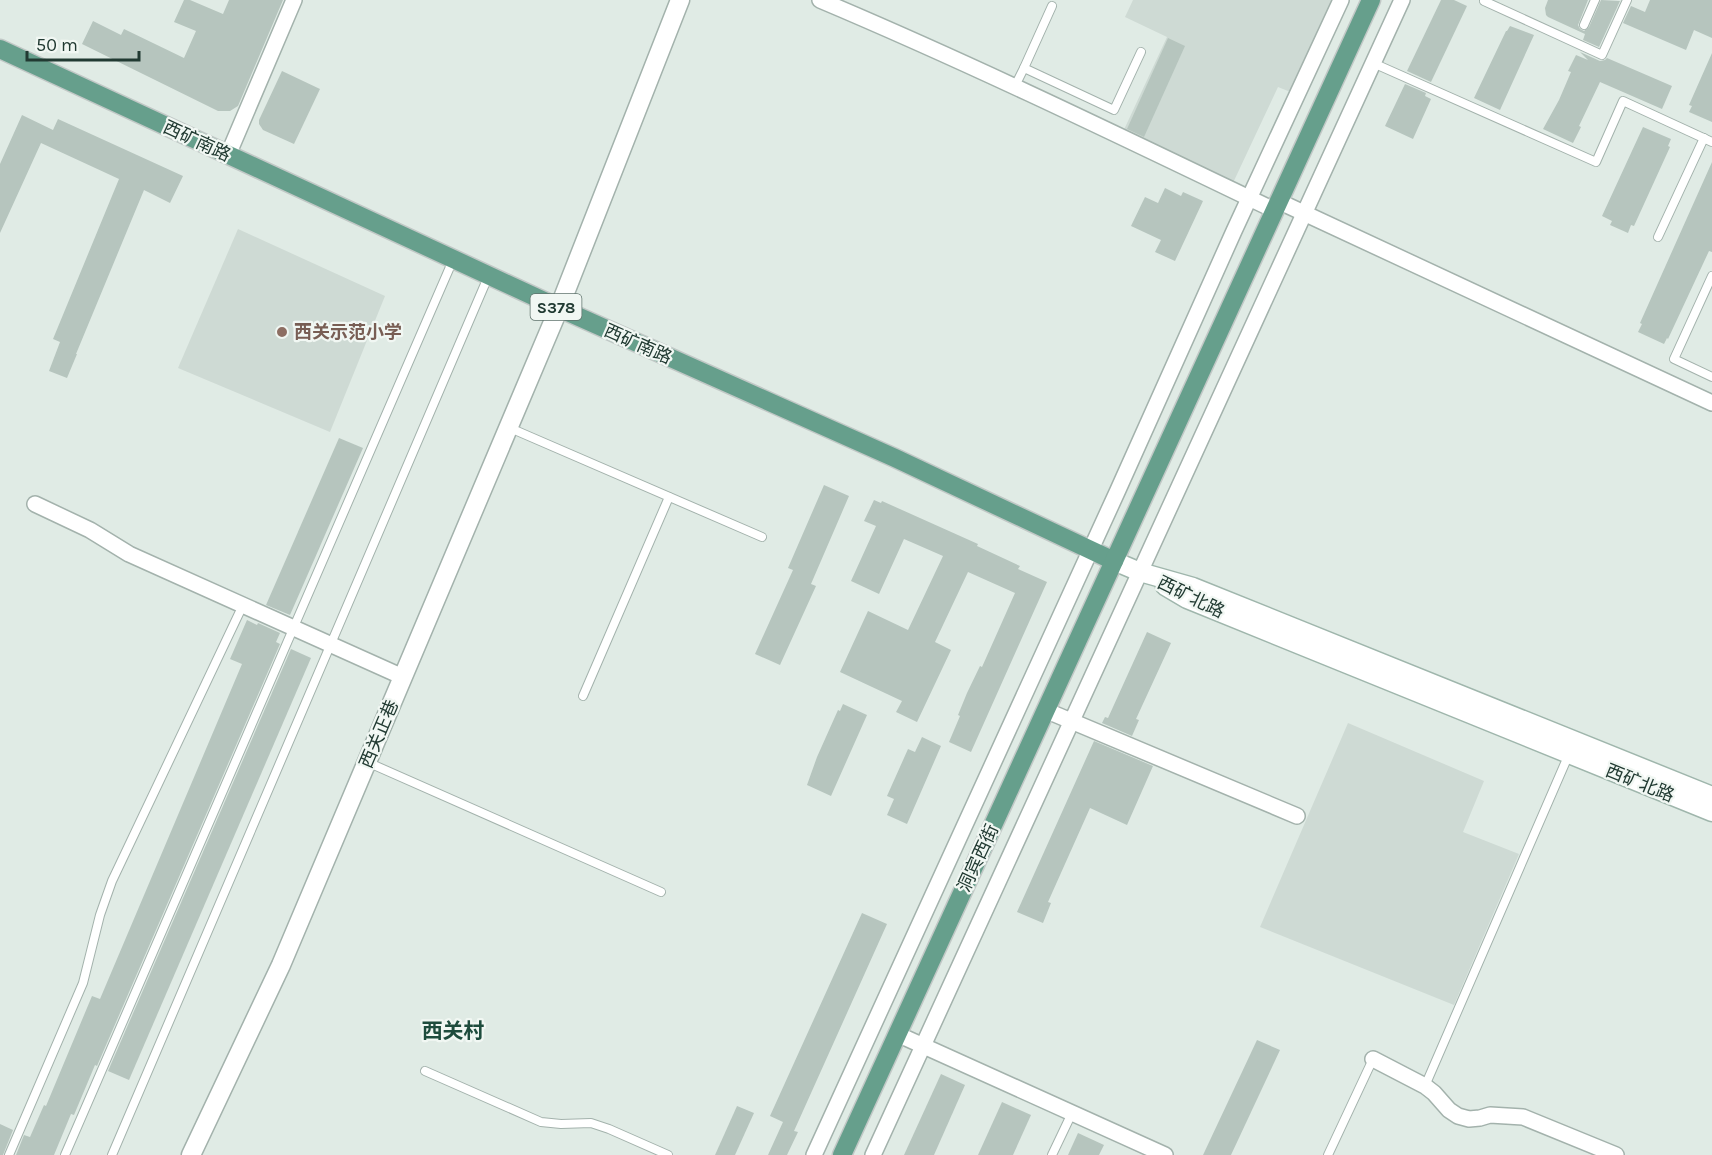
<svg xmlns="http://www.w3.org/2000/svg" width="1712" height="1155" font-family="Karla,'Noto Sans SC',sans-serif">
<rect width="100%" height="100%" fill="#e0ebe5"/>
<g fill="#cedad4">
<path d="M1133 0H1335L1293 93 1278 87 1232 185 1122 134 1167 37 1125 17Z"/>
<path d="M238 229 385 296 330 432 178 368Z"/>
<path d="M1348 723 1484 781 1463 832 1519 854 1454 1005 1260 927Z"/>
</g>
<g fill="#b6c5be">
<path d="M184 0H190L223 14 229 0H283L238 106 230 111H218L82 44 93 21 121 35 124 29 184 58 196 31 174 22Z"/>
<path d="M1441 0H1454L1467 6 1431 82 1407 71Z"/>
<path d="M1548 0H1588L1578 25 1580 29 1584 31 1589 27 1601 0 1620 1 1599 47 1583 40 1585 34 1548 17 1546 15 1545 8Z"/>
<path d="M1650 0H1712V38L1694 30 1686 50 1623 23 1631 6 1645 12Z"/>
<path d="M1510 26 1534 35 1500 110 1474 98 1506 31H1507Z"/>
<path d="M1168 38 1185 46 1144 137 1127 129Z"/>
<path d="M1580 52 1600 61 1605 60 1607 58 1672 86 1662 109 1600 82 1579 126 1581 127 1573 143 1543 129 1559 100 1571 72 1568 71 1576 55 1588 60Z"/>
<path d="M1712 53V122L1689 112 1692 106 1689 105Z"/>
<path d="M282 71 320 89 294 144 263 130 259 124V120Z"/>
<path d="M1405 84 1426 93 1425 96 1431 99 1413 139 1385 126Z"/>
<path d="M22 115 53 130 58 119 183 176 170 203 144 190 76 354H77L67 378 49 371 60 342 53 339 119 179 41 143 0 233V164Z"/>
<path d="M1643 127 1671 139 1668 146 1670 147 1634 226 1631 225 1628 233 1610 225 1612 221 1602 216Z"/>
<path d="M1712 162V252L1709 251 1668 339 1667 338 1664 344 1638 332 1642 324 1640 323Z"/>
<path d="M1165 188 1181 196 1183 192 1203 201 1175 261 1155 252 1161 240 1131 226 1145 197 1158 203Z"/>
<path d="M339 438 363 448 290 615 266 605Z"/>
<path d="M824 485 849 496 811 584 816 586 780 665 755 654 793 570 788 568Z"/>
<path d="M874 500 881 503 882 501 978 544 977 546 1020 566 1018 569 1047 582 971 752 949 742 960 716 958 715 967 693 980 666 982 667 1015 593 968 572 935 642 951 650 917 722 896 712 902 701 840 672 868 611 908 630 943 556 904 539 879 594 851 581 876 526 864 521Z"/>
<path d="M247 620 257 625 258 623 280 633 276 642 280 644 97 1066 95 1065 74 1115 71 1114 54 1155H16L24 1135 30 1137 44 1105 46 1106 92 996 100 999 242 664 230 659Z"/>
<path d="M1147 632 1171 643 1136 719 1139 720 1132 736 1102 723 1105 717 1108 718Z"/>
<path d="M291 649 311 658 129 1080 108 1071Z"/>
<path d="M843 704 867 715 831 796 807 785 817 757 838 710 840 711Z"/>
<path d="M922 737 941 746 907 824 887 815 894 799 887 796 908 749 915 752Z"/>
<path d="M1094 741 1153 766 1127 825 1090 808 1048 902 1051 903 1043 923 1017 912Z"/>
<path d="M862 913 887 924 794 1131 798 1132 787 1155H768L783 1122 770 1116Z"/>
<path d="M1257 1040 1280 1050 1231 1155H1203Z"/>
<path d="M941 1074 965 1085 934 1155H904Z"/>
<path d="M1002 1102 1031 1115 1013 1155H978Z"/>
<path d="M737 1106 754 1113 735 1155H715Z"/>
<path d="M0 1124 13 1130 3 1155H0Z"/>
<path d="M1078 1133 1104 1145 1099 1155H1068Z"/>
</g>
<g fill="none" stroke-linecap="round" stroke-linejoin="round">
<defs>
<g id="service">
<path d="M1484 1 1602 55 1627 0"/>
<path d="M1052 6 1024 68 1114 110 1141 52"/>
<path d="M1584 25 1595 0"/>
<path d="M1373 63 1596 162 1623 101 1712 142"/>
<path d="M1014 88 1024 68"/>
<path d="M1658 237 1704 138"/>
<path d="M1712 276 1674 359 1712 377"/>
<path d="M510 428 762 537"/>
<path d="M583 696 669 497"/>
<path d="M367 762 661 892"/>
<path d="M425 1071 541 1122 561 1124 591 1123 609 1129 668 1155"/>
<path d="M1425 1086 1569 754"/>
<path d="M9 1155 83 983 100 915 112 881 243 605"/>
<path d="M65 1155 453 260"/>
<path d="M112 1155 488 277"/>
<path d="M1052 1155 1072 1113"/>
<path d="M1328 1155 1373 1059"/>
</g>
<g id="minor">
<path d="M820 0C974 65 1124 138 1274 210"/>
<path d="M228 155 294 0"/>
<path d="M1278 201 1712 403"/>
<path d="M35 504 90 530 129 554 403 677"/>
<path d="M1045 710 1297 816"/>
<path d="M897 1034 1165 1155"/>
<path d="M1373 1059 1425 1086 1434 1093 1449 1110 1458 1116 1469 1119 1480 1118 1490 1115 1523 1117 1616 1155"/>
<path d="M814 1155 1118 490 1234 231 1341 0"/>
<path d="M873 1155 1402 0"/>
</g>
<path id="tertiary" d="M191 1155 281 965 559 308 680 0"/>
<g id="secondary">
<path d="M1114 561 1140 572 1193 587 1712 796"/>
<path d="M1165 586 1187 599 1712 812"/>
</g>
<g id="primary">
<path d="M0 49 559 308 895 458 1114 561"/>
<path d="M842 1155 1371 0"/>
</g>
</defs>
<use href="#service" stroke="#a3b2ac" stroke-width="10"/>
<use href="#minor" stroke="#a3b2ac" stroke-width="18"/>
<use href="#tertiary" stroke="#a3b2ac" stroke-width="21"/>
<use href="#secondary" stroke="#9fb6ac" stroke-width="21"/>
<use href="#primary" stroke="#c1c8c6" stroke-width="21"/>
<use href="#service" stroke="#fff" stroke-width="8"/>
<use href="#minor" stroke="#fff" stroke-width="15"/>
<use href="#tertiary" stroke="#fff" stroke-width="18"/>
<use href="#secondary" stroke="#fff" stroke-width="18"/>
<use href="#primary" stroke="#669f8c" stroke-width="18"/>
</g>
<circle fill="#8d6e63" stroke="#f1f7f3" stroke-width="2" cx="282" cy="332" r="6"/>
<g text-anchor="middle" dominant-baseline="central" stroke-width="4.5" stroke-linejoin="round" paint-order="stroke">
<rect fill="#f1f7f3" stroke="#5f736c" stroke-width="1.5" x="530.5" y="294" width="51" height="26" rx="4.5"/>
<g font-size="16" font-weight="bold" fill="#213a32">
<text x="556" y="307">S378</text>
</g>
<g font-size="18" fill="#213a32" stroke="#f1f7f3">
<text transform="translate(197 141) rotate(25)">西矿南路</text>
<text transform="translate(638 344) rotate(24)">西矿南路</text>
<text transform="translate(1191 597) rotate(26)">西矿北路</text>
<text transform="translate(379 734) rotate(-67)">西关正巷</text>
<text transform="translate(1640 783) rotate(22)">西矿北路</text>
<text transform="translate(978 858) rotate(-65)">洞宾西街</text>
</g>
<g font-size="18" font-weight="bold" fill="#785e54" stroke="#f1f7f3" text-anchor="start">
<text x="294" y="332">西关示范小学</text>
</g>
<g font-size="21" font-weight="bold" fill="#1e4c3d" stroke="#f1f7f3">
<text x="453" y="1031">西关村</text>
</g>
</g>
<path d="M27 51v9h112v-9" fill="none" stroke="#213a32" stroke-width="3"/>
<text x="36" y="51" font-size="18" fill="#213a32" stroke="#f1f7f3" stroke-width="4.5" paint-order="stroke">50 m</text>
</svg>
